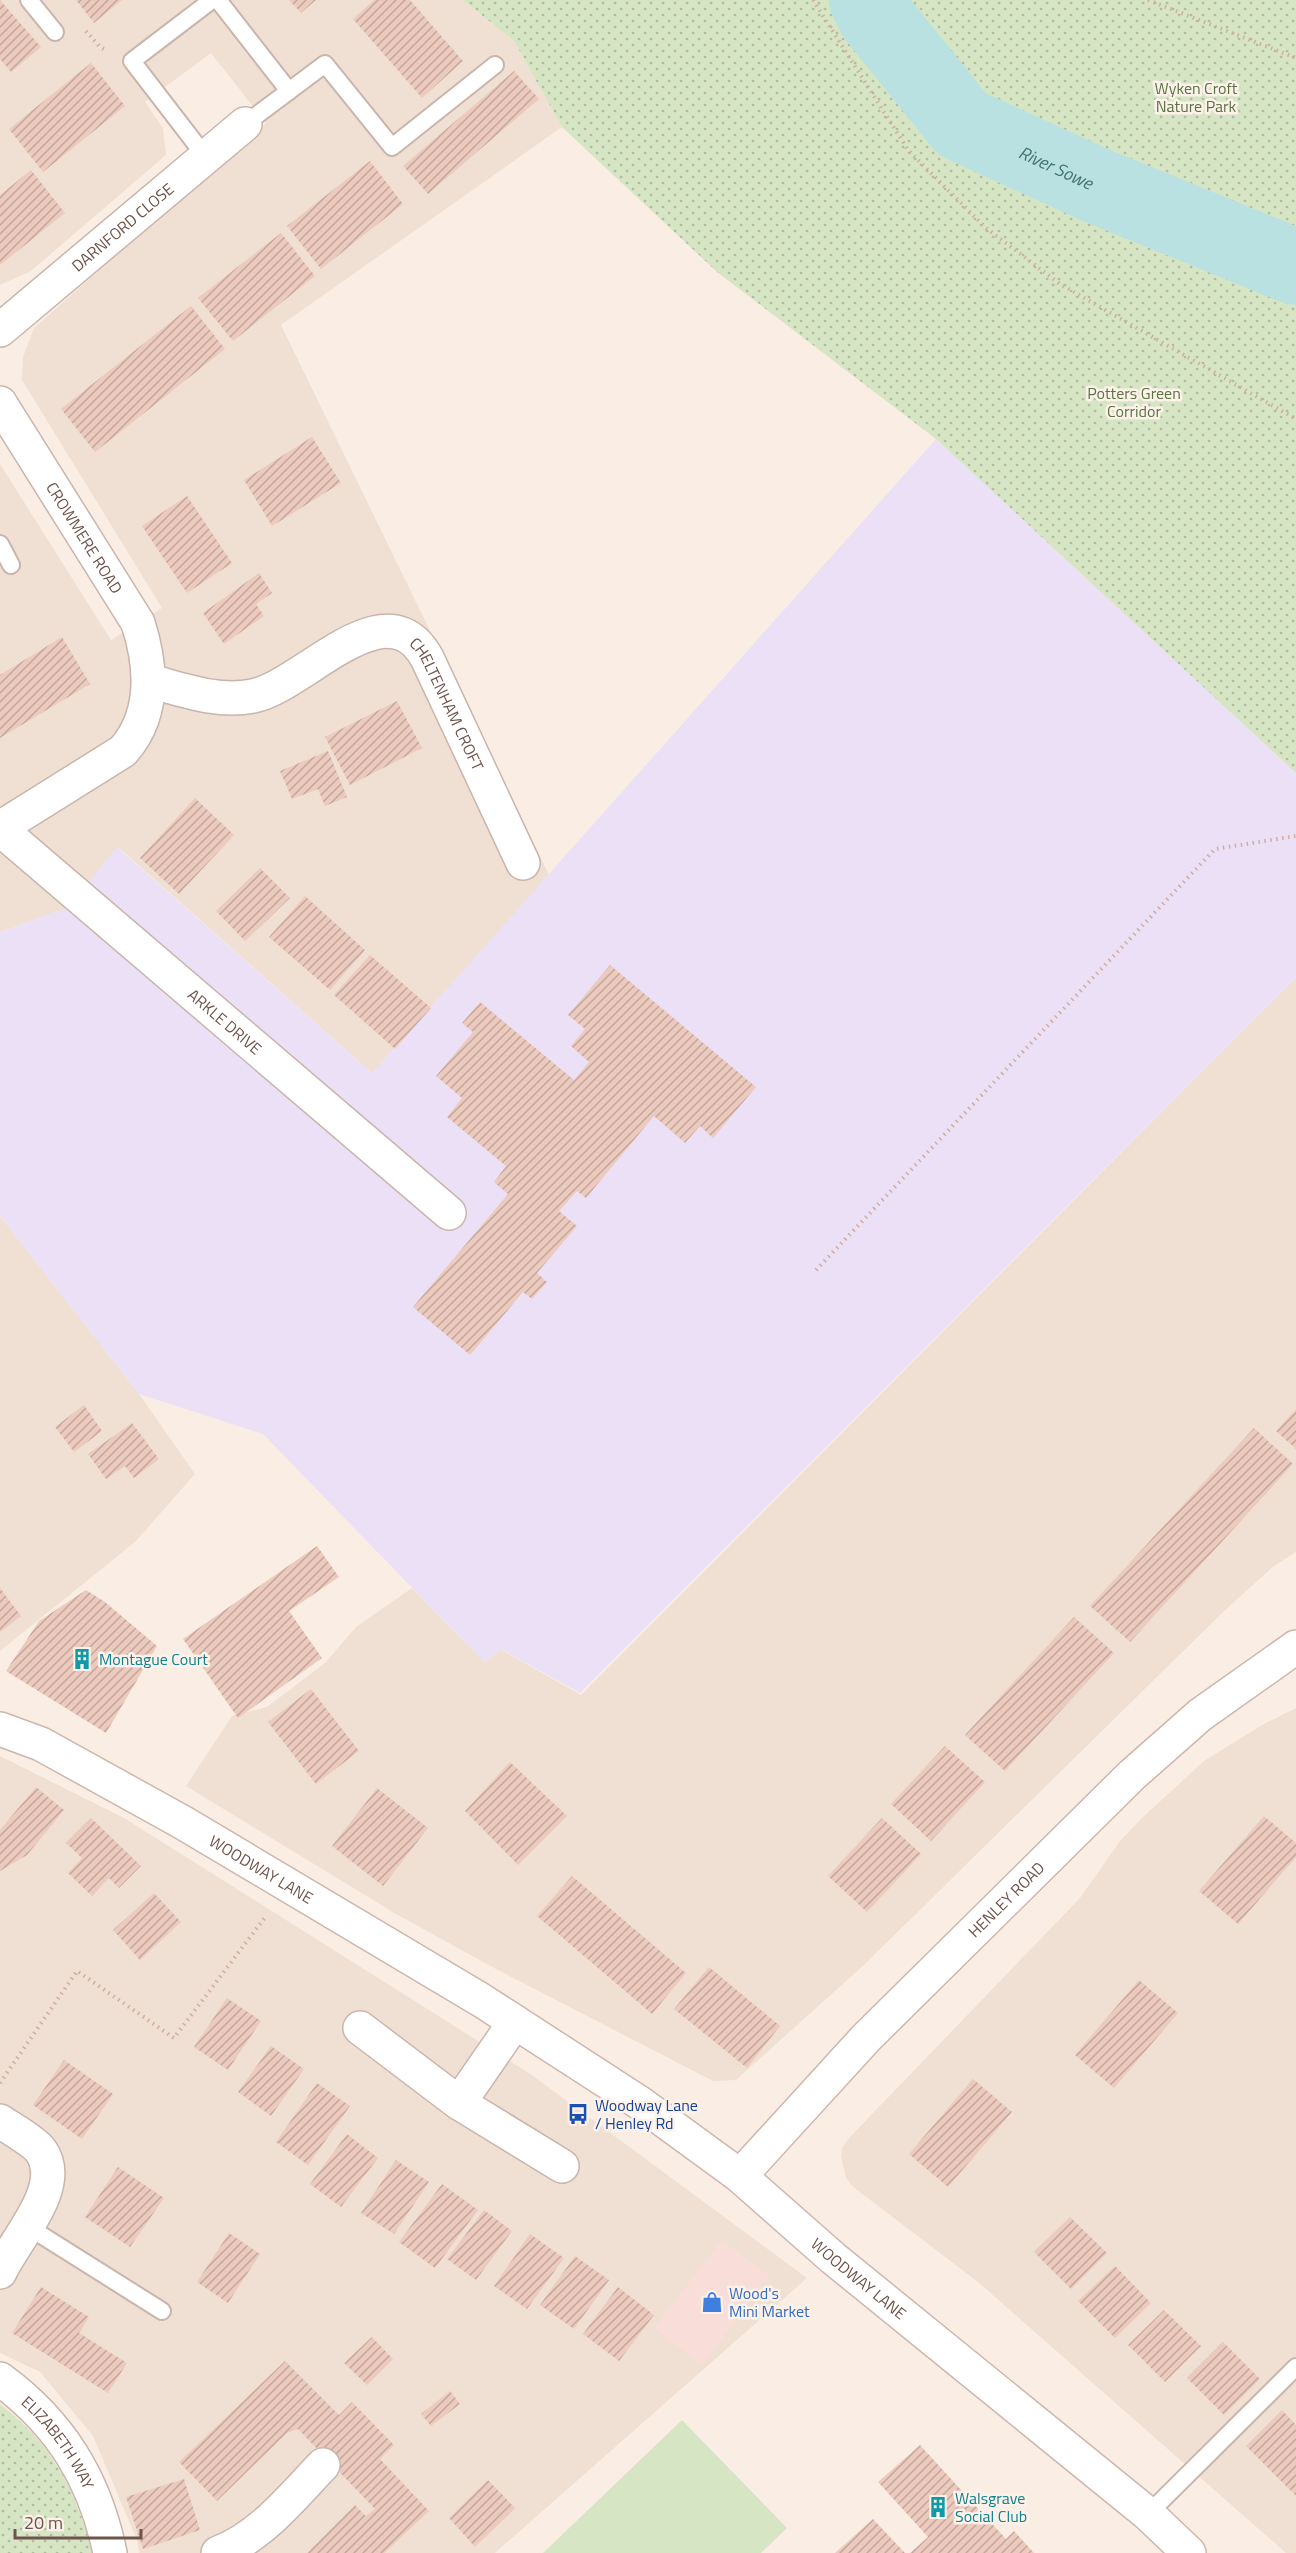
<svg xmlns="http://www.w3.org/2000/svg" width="1296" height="2553" font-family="'Titillium Web',sans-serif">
<defs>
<pattern id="park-dots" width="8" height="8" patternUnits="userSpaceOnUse" patternTransform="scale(1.5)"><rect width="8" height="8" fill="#d6e5c4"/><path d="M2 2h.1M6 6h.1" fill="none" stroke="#b2bca1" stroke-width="1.8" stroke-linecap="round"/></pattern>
<pattern id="building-hatch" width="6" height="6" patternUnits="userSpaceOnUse" patternTransform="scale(1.5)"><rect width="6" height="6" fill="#eccabe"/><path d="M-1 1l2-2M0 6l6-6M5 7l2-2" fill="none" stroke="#c3a79d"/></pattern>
</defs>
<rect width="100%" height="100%" fill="#faeee4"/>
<g fill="#f0dfd3">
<path d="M0 0H463L514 41 562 127 281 325 549 875 372 1073 118 847 67 908 0 932V464L111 640 162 608 22 380 23 357 34 328 266 123 211 53 145 102 163 128 166 155 31 271 0 285Z"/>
<path d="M1296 977V1552L1274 1566 1223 1612 864 1965 736 2080 713 2081 496 1969 396 1914 186 1786 232 1716 267 1707 325 1663 356 1627 412 1588 485 1663 500 1649 581 1695Z"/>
<path d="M0 1216 139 1394 195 1474 135 1542 0 1651Z"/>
<path d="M1296 1708V2553H1286L978 2282 852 2186 846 2178 841 2157 842 2148 849 2138 1080 1898 1120 1841 1143 1817 1204 1761 1262 1725Z"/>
<path d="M0 1756 124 1818 529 2073 807 2278 495 2553H139L137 2540 93 2436 40 2372 0 2353Z"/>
</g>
<path fill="#f9ddd8" d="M722 2240 770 2276 702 2365 654 2328Z"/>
<path fill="#ebe0f6" d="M936 439 1296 773V977L580 1693 501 1649 485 1663 263 1434 139 1394 0 1216V932L67 908 117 847 372 1073Z"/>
<path fill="#d6e5c4" d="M682 2420 787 2528 761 2553H543Z"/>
<g fill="url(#park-dots)">
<path d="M463 0H863L924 117 959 151 1138 229 1296 292V773L936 439 717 272 562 127 514 41Z"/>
<path d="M891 0H1296V243L1091 160 977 107 922 51Z"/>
<path d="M0 2404C51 2443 77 2491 92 2553H0Z"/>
</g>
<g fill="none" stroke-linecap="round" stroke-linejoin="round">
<path stroke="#bae1e1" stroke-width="76" id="s1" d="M867 0 875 16 962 124 1093 184 1296 267"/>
</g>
<g fill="url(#building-hatch)">
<path d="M0 0 41 47 11 72 0 59Z"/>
<path d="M76 0H122L94 23Z"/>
<path d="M289 0H316L301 13Z"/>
<path d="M374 0H410L463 61 422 98 353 19Z"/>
<path d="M91 63 125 106 43 172 9 129Z"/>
<path d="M514 71 539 99 428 194 403 166Z"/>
<path d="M370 161 403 204 321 269 287 226Z"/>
<path d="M31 170 65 213 0 265V195Z"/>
<path d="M281 233 315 276 233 341 198 298Z"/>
<path d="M191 306 225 349 95 452 61 409Z"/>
<path d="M312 437 341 483 272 526 244 480Z"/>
<path d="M187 496 232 563 187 593 142 526Z"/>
<path d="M259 573 272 593 256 604 264 616 224 644 203 613Z"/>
<path d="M62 637 90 684 0 738V675Z"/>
<path d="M397 701 422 748 350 785 325 737Z"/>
<path d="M328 751 347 797 325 806 318 789 292 799 280 771Z"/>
<path d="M195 798 234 835 179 894 140 858Z"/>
<path d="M260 868 290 898 245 941 216 911Z"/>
<path d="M305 896 365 950 330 990 269 937Z"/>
<path d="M370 955 431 1008 395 1049 334 995Z"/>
<path d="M610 965 756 1087 713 1138 700 1126 685 1143 654 1116 586 1198 577 1191 559 1211 577 1226 537 1273 547 1282 532 1299 523 1292 470 1355 413 1307 508 1194 494 1182 506 1166 447 1117 462 1098 436 1076 473 1032 462 1023 480 1002 574 1080 589 1062 571 1046 585 1029 568 1015Z"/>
<path d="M84 1405 102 1431 74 1452 55 1427Z"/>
<path d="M1296 1409V1449L1276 1431Z"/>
<path d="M132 1423 159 1459 134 1478 125 1466 106 1479 88 1454Z"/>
<path d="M1254 1428 1293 1464 1130 1642 1090 1606Z"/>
<path d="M317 1546 339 1577 289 1611 322 1658 238 1718 183 1639Z"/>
<path d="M0 1588 21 1616 0 1632Z"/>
<path d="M86 1590 105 1602 157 1646 106 1733 6 1671 39 1621Z"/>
<path d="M1074 1617 1114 1653 1005 1771 965 1735Z"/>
<path d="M311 1689 359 1751 316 1784 268 1722Z"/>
<path d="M945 1746 985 1782 931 1841 891 1804Z"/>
<path d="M510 1762 567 1816 518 1865 465 1811Z"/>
<path d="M36 1787 64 1810 27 1855 0 1871V1830Z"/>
<path d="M377 1788 428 1828 383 1886 332 1846Z"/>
<path d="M1264 1816 1296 1843V1857L1238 1924 1199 1891Z"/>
<path d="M91 1818 141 1866 119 1888 109 1878 92 1896 68 1873 82 1858 66 1843Z"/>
<path d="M882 1818 921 1854 867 1912 828 1876Z"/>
<path d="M572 1876 686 1973 652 2014 537 1916Z"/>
<path d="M154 1893 181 1922 140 1960 113 1930Z"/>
<path d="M709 1967 780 2026 747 2068 674 2009Z"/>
<path d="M1139 1980 1178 2013 1114 2088 1075 2055Z"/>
<path d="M227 1998 261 2021 228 2070 194 2047Z"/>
<path d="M271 2046 304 2069 271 2116 238 2092Z"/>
<path d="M64 2060 113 2094 82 2139 33 2105Z"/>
<path d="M973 2079 1012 2112 948 2187 909 2154Z"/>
<path d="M317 2083 350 2106 308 2165 276 2142Z"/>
<path d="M347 2134 378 2158 341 2207 310 2184Z"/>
<path d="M396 2160 429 2182 394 2234 361 2213Z"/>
<path d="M118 2167 164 2198 130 2247 85 2217Z"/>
<path d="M442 2184 478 2210 435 2268 399 2242Z"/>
<path d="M484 2210 512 2231 476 2280 447 2259Z"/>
<path d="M1070 2217 1107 2253 1071 2289 1034 2252Z"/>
<path d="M229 2233 260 2254 228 2303 197 2282Z"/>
<path d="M530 2234 564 2258 527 2309 494 2286Z"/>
<path d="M575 2256 609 2280 574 2329 540 2305Z"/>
<path d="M1115 2266 1151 2303 1115 2338 1078 2301Z"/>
<path d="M41 2287 89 2317 79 2333 127 2363 108 2393 12 2333Z"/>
<path d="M618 2287 654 2315 619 2361 583 2334Z"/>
<path d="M1164 2310 1201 2346 1165 2382 1128 2345Z"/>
<path d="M372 2337 393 2359 367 2385 344 2363Z"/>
<path d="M1223 2342 1260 2379 1224 2415 1187 2378Z"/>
<path d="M285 2361 339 2415 352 2402 394 2445 380 2459 429 2511 384 2553H307L355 2505 366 2516 375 2509 298 2429 287 2433 217 2501 179 2462Z"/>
<path d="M450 2391 460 2404 431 2426 421 2414Z"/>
<path d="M1282 2410 1296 2425V2496L1246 2446Z"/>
<path d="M920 2445 1006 2539 1014 2531 1034 2553H910L928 2537 878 2482Z"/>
<path d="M184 2479 200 2530 143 2549 126 2497Z"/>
<path d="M488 2480 515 2508 475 2547 449 2518Z"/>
<path d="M873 2519 905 2553H835Z"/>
</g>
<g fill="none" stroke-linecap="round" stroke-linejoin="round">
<defs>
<g id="lane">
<path d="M29 0 55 32"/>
<path d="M218 0 289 91"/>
<path d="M245 124 325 64 392 147 495 65"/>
<path d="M205 156 132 61 212 0"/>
<path d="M0 544 11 565"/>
<path d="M27 2226 162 2311"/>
<path d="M1148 2514 1296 2367"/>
</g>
<g id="street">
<path id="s2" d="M0 330 245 124"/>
<path id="s3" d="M0 403 138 623C152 667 155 715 123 751L0 828"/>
<path id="s4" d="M150 681C183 690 218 703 253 696 304 686 386 584 427 658L523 863"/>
<path id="s5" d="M0 829 449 1213"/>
<path d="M360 2028 459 2103 515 2022"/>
<path d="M459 2103 562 2166"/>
<path d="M0 2121C10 2128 35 2142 41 2151 66 2187 15 2239 0 2272"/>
<path id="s6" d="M0 2379C60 2423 95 2479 110 2553"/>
<path d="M218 2553C261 2537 292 2497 323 2465"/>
</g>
<g id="secondary">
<path id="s7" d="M0 1729 41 1744 182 1822 481 2000 640 2103 740 2176 833 2258 1148 2514 1189 2553"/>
<path id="s8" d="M740 2176 866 2038 1132 1775 1200 1715 1296 1647"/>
</g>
</defs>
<use href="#lane" stroke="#c9b5ab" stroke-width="20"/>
<use href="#street" stroke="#c9b5ab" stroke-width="36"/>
<use href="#secondary" stroke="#ceb6ac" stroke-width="36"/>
<g stroke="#d1ada2" stroke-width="4" stroke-dasharray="1.5 4.5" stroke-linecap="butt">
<path d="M813 0 908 150 986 228 1060 284 1296 419"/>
<path d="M1148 0 1296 58"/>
<path d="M86 31 100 47 106 50"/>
<path d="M816 1270 1215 849 1296 836"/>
<path d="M0 2083 77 1971 174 2038 266 1916"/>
</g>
<use href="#lane" stroke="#fff" stroke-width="16"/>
<use href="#street" stroke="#fff" stroke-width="33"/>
<use href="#secondary" stroke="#fff" stroke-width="33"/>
</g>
<defs>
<symbol id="building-bare" viewBox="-9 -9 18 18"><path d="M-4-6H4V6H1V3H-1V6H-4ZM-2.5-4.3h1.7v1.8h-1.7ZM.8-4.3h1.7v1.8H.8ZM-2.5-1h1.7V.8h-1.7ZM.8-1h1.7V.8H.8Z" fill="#0f9aa8" stroke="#fdf2e9" stroke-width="2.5" paint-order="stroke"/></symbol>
<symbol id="bus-bare" viewBox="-9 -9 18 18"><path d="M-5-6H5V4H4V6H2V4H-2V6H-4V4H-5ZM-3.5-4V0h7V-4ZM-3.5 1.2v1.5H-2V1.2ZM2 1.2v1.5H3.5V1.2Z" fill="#1a4fb4" stroke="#fdf2e9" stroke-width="2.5" paint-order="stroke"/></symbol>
<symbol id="shop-bare" viewBox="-9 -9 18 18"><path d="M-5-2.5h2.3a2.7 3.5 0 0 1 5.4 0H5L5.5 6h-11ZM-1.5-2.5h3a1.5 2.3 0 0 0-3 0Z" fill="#3f7fe0" stroke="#fdf2e9" stroke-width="2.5" paint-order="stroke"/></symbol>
</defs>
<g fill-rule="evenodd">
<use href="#building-bare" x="67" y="1644" width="30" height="30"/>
<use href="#bus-bare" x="563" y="2099" width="30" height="30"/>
<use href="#shop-bare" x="697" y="2287" width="30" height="30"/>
<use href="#building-bare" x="923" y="2492" width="30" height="30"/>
</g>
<g text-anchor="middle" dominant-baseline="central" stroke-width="5" stroke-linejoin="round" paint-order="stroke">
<g font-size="16" fill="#5a7445" stroke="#fdf2e9">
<text x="1196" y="88">Wyken Croft<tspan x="1196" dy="18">Nature Park</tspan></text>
<text x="1134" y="393">Potters Green<tspan x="1134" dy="18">Corridor</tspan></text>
</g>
<g font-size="16" fill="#6f544c" stroke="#fdf2e9">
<text stroke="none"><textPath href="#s2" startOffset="160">DARNFORD CLOSE</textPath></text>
<text stroke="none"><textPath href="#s3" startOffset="159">CROWMERE ROAD</textPath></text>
<text stroke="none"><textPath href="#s4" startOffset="356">CHELTENHAM CROFT</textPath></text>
<text stroke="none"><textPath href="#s5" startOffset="296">ARKLE DRIVE</textPath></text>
<text stroke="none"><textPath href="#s7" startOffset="297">WOODWAY LANE</textPath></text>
<text stroke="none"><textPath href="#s8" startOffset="384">HENLEY ROAD</textPath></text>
<text stroke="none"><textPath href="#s7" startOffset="1023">WOODWAY LANE</textPath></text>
<text stroke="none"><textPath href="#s6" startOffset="87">ELIZABETH WAY</textPath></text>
</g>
<g font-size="16" fill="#0d838f" stroke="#fdf2e9" text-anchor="start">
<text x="99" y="1659">Montague Court</text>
<text x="955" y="2498">Walsgrave<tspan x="955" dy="18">Social Club</tspan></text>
</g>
<g font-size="16" fill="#164399" stroke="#fdf2e9" text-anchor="start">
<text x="595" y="2105">Woodway Lane<tspan x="595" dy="18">/ Henley Rd</tspan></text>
</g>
<g font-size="16" fill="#366cbe" stroke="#fdf2e9" text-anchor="start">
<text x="729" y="2293">Wood's<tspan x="729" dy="18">Mini Market</tspan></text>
</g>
<g font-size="18" font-style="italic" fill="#427273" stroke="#fdf2e9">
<text stroke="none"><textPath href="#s1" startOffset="260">River Sowe</textPath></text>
</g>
</g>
<path d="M15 2529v9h126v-9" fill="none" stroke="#6f544c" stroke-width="3"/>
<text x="24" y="2529" font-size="18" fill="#6f544c" stroke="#fdf2e9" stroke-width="4.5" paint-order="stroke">20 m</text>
</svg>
